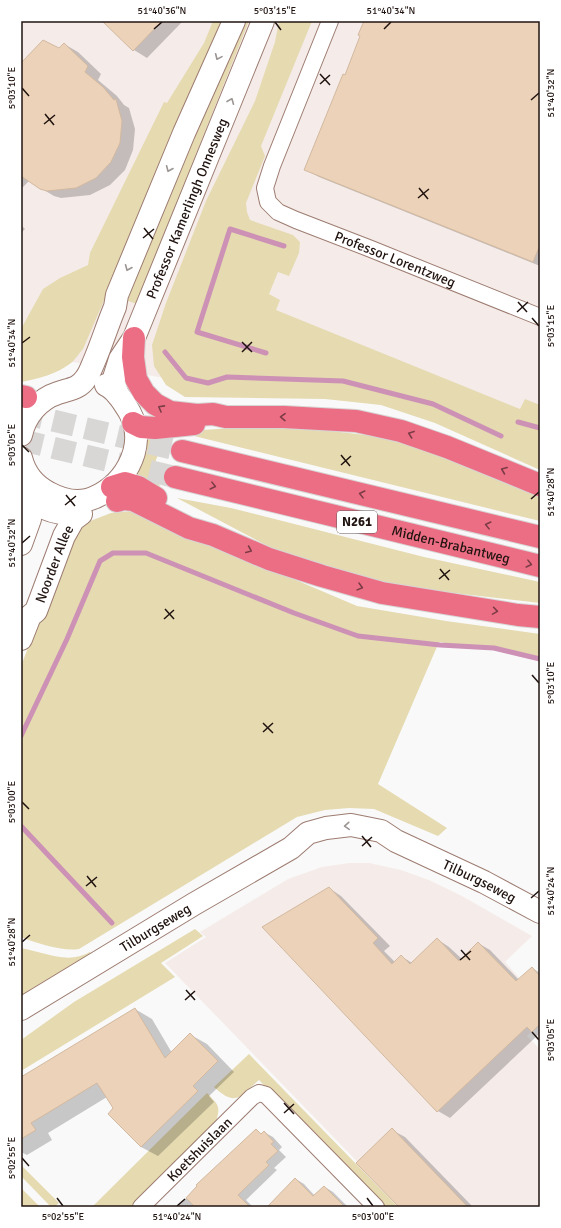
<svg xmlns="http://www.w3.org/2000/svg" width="561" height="1228" font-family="Signika,sans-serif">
<rect width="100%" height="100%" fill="#f9f9f9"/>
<g fill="#f5ece9">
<path d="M21 21H540V423L193 383 21 353Z"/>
<path d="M349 863H369L401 870 429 880 462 896 532 936 505 962 540 1001V1023L527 1036 540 1049V1207H401L165 963 206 937 200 932 288 879 322 867Z"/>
</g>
<g fill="#e5dab0">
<path d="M213 21H225L83 349C79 353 75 360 71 363 57 374 38 379 21 382V329L43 289 60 278 88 265 90 253 164 102 167 103 204 43Z"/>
<path d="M244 21H249L198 149 137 304 125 300 218 78Z"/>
<path d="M279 21H312L261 146 265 156 246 203 247 212 250 220 293 235 300 242 299 253 289 276 278 272 269 294 280 300 276 310 520 409 525 399 540 405V470L435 423 381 405 325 399 185 397 166 385 154 366 152 345 166 303 206 201 255 101 275 42Z"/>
<path d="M278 425 392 438 540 490V521L186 434 187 431Z"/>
<path d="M178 433C163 444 149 461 157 480 159 486 164 491 167 496L137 476 147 450V435Z"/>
<path d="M177 498 231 508 424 557 540 582V603L394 586 294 560Z"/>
<path d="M133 511 357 606 446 621 540 634V661L493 650 439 642 378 784 447 828 438 836 374 809 349 808 325 810 297 817 79 949C64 952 36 943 21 937V666L68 544 85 523 111 513Z"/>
<path d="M195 929 203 936 161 963 175 977 21 1071V1040L74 1002Z"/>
<path d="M21 948C44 952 68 965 90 952L93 957 21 999Z"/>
<path d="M249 1054 398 1207H384L259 1080C240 1096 237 1108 214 1087Z"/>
<path d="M207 1093C218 1105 221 1105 216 1122L131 1207H92Z"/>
<path d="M21 1165 59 1203 54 1207H51L21 1176Z"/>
<path d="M21 1188 40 1207H21Z"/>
</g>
<g fill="#0003">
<path d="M103 21H183L147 58 134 50Z"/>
<path d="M365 21H540V266L319 177 305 169 362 36Z"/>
<path d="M64 44 78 52 101 74 98 80 117 96 124 105 129 108 135 129 133 150 125 170 110 185 90 195 61 198 54 196 29 181 21 189V64L59 50Z"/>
<path d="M21 225 25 229 21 233Z"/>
<path d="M329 888 341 896 390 946 384 951 395 962 401 956 412 963 437 939 449 947 462 959 478 943 490 950 519 980 532 968 540 973V1036L538 1035 450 1118 438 1111Z"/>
<path d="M135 1009 152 1019 172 1053 191 1035 207 1044 234 1072 209 1096 214 1102 158 1156 141 1147 109 1114 114 1109 107 1097 48 1133 52 1140 27 1155 21 1152V1078Z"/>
<path d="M256 1130 262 1134 264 1132 273 1137 282 1147 279 1150 286 1157 274 1168 277 1170 246 1200 253 1207H177Z"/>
<path d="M392 1130 405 1137 473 1207H400Z"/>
<path d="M296 1179 304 1184 315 1196 325 1187 333 1192 348 1207H268Z"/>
</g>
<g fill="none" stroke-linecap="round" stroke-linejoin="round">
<g stroke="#cc91b5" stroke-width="5">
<path d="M165 352 186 378 208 383 227 377 343 381 433 404 501 436"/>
<path d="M266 353 197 332 230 229 284 246"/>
<path d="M518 422 540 428"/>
<path d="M21 736 67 639 100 561 113 553H146L294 613 358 636 440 645 494 648 540 659"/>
<path d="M21 826 112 923"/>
</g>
</g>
<g fill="#ecd2b8" stroke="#d2b9a0">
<path d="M102 21H162L133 51Z"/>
<path d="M364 21H540V245L533 262 304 170 343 74 345 75 360 36 358 35Z"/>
<path d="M43 40 59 48 64 43 88 66 85 72 103 87 114 100 116 99 122 121 120 143 111 162 96 178 76 188 47 191 40 189 21 176V63Z"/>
<path d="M329 887 378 938 373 943 392 964 401 955 410 964 437 938 459 961 478 942 516 981 532 967 540 976V1024L532 1032 527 1027 437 1112 262 927Z"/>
<path d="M135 1008 165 1058 190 1033 218 1061 193 1086 198 1091 141 1147 108 1114 113 1108 97 1083 31 1123 36 1130 21 1139V1077Z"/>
<path d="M392 1128 443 1181 468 1207H399L356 1163Z"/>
<path d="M256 1129 261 1134 264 1131 274 1142 271 1144 278 1151 266 1162 269 1165 238 1195 250 1207H195L186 1198 197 1186 196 1185Z"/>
<path d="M295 1178 313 1196 324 1186 345 1207H267Z"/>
</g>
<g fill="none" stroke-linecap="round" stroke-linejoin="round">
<g stroke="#d9d7d6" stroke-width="22" stroke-dasharray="22 11" stroke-linecap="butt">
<path d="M21 413 182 451"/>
<path d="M21 440 175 477"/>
</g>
<defs>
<g id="street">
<path id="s1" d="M330 21 272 166 265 188 268 202 278 212 296 220 371 249 540 317"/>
<path id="s2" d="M141 1207 252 1097 259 1093 266 1095 376 1207"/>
</g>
<g id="secondary">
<path id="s3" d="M118 395 113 381 120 359 134 338 263 21"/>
<path d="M21 435C25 416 39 399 58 393 69 389 79 389 86 378 89 374 91 369 93 364 101 346 107 326 115 307L117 295 184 133 234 21"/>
<path d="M21 458C25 474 35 486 49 493 60 499 74 503 87 500 123 490 148 447 130 413 124 403 117 390 106 385"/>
<path d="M21 489C37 508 52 514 76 514"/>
<path d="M21 544 30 519V499"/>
<path id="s4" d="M21 639 30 616 36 611 64 536 73 520 81 514"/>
<path id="s5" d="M21 1009 194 904 291 848 308 833 326 828 351 825 381 831 396 841 484 882 540 912"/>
</g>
<g id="highway">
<path d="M134 338 133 357 136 379 144 393 155 404 170 412 197 415 213 414 226 417H284L356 421 401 431 447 447 540 485"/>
<path d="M21 396 26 397"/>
<path d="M133 423 141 427 155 428 194 424"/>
<path d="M182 451 540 537"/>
<path id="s6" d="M175 477 540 566"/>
<path d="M112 487 125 483 138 487 156 498"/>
<path d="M117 501 124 499 133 500 189 528 213 535 269 559 322 576 382 593 518 615 540 617"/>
</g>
</defs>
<use href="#street" stroke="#9d7c71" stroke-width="18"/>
<use href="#secondary" stroke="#9d7c71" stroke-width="24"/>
<use href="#highway" stroke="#d7d5d4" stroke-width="24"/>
<use href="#street" stroke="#fff" stroke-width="16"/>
<use href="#secondary" stroke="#fff" stroke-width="22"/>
<use href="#highway" stroke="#ec6e85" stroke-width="22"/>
</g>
<defs><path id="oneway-chevron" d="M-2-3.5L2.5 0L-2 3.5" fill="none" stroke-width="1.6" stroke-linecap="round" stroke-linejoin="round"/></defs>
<g stroke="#9b9593">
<use href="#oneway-chevron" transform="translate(218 57) rotate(114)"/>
<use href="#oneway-chevron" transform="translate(231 101) rotate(-68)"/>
<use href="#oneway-chevron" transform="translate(169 169) rotate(113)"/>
<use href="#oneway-chevron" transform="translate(128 268) rotate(113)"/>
<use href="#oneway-chevron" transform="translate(347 826) rotate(176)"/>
</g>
<g stroke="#7c3c45">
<use href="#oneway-chevron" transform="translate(161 408) rotate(-151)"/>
<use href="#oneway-chevron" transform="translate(283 417) rotate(-179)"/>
<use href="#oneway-chevron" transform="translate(411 434) rotate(-160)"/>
<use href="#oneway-chevron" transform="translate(504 470) rotate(-158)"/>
<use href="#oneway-chevron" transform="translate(213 486) rotate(14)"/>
<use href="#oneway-chevron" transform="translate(362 494) rotate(-166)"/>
<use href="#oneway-chevron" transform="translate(488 525) rotate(-166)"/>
<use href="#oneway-chevron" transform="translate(249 550) rotate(23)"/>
<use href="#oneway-chevron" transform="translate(529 564) rotate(14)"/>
<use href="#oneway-chevron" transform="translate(360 587) rotate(15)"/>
<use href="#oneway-chevron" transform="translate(495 611) rotate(9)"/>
</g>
<path fill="none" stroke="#211410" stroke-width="1.5" d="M275 22 281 30M154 29 162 22M384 29 391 22M320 74 330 85M320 84 330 75M22 88 29 96M531 100 539 93M45 114 54 125M44 124 55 115M419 188 428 199M418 198 429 189M144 228 153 239M143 238 154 229M518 302 527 312M517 312 528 302M532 318 539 326M242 342 252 352M22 343 30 337M242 352 252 342M22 445 29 452M341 455 350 466M341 465 351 456M66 495 75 506M531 499 539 492M65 505 76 496M22 543 30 536M440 569 449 580M439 579 450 570M165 609 174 619M164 619 174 610M532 675 539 683M263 723 273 733M263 732 273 723M22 802 29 809M362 836 371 847M362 846 372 837M87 876 96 887M86 886 97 877M531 898 539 891M22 942 30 935M461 950 470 960M460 960 471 951M186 990 195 1000M185 1000 195 991M532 1032 539 1040M284 1103 294 1114M284 1113 294 1104M22 1158 29 1166M57 1198 63 1206M367 1198 373 1206M177 1206 185 1199"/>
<g text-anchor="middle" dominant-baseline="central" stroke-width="3.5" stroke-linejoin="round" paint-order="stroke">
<rect fill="#fff" stroke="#645a58" stroke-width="1" x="337" y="511" width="40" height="22" rx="3"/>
<g font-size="13" font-weight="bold" fill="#211410">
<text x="357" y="522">N261</text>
</g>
<g font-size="14" fill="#211410" stroke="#fff">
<text stroke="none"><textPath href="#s3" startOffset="203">Professor Kamerlingh Onnesweg</textPath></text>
<text stroke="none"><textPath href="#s1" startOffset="334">Professor Lorentzweg</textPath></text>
<text stroke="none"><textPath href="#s6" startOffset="284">Midden-Brabantweg</textPath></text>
<text stroke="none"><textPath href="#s4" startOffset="83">Noorder Allee</textPath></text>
<text stroke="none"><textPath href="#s5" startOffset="522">Tilburgseweg</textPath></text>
<text stroke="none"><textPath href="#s5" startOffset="157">Tilburgseweg</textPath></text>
<text stroke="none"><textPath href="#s2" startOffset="82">Koetshuislaan</textPath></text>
</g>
</g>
<rect width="561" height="1228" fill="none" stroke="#ffffff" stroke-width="44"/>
<rect x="22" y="22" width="517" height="1184" fill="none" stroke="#211410" stroke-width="1.5"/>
<g font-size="10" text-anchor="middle" fill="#211410">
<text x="162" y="14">51°40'36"N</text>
<text x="275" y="14">5°03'15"E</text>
<text x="391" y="14">51°40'34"N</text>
<text transform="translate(11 88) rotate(-90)" y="4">5°03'10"E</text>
<text transform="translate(550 93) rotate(-90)" y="4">51°40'32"N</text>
<text transform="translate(550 326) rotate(-90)" y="4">5°03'15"E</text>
<text transform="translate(11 343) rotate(-90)" y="4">51°40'34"N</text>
<text transform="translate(11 445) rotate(-90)" y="4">5°03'05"E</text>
<text transform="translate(550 492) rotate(-90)" y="4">51°40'28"N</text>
<text transform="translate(11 543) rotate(-90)" y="4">51°40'32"N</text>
<text transform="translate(550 683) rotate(-90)" y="4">5°03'10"E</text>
<text transform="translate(11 802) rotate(-90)" y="4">5°03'00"E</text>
<text transform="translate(550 891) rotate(-90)" y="4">51°40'24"N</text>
<text transform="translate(11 942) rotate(-90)" y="4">51°40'28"N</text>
<text transform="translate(550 1040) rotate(-90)" y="4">5°03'05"E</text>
<text transform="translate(11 1158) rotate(-90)" y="4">5°02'55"E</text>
<text x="63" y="1220">5°02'55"E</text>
<text x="177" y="1220">51°40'24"N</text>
<text x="373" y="1220">5°03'00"E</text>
</g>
</svg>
